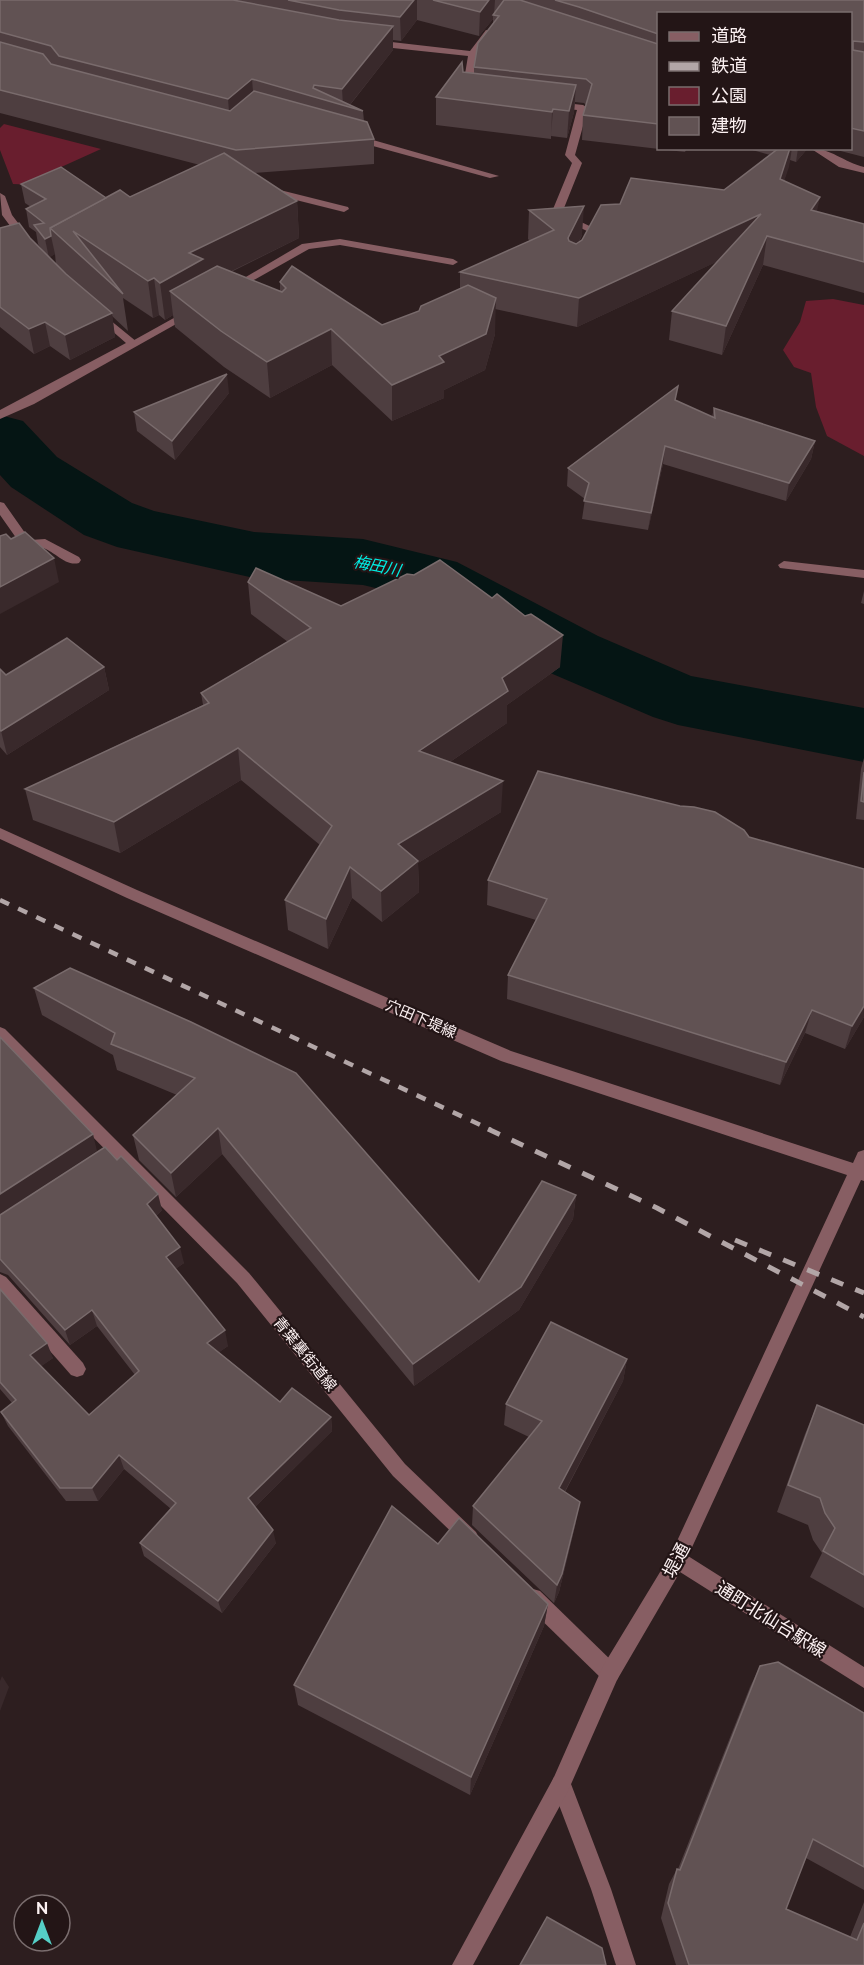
<svg xmlns="http://www.w3.org/2000/svg" width="864" height="1965" font-family="Raleway,'Noto Sans JP',sans-serif">
<rect width="100%" height="100%" fill="#2d1e1f"/>
<g fill="#691e2e">
<path d="M4 124 101 149 48 173 35 185 13 184 0 150V128Z"/>
<path d="M833 299 864 305V456L827 436 816 407 811 373 794 367 783 350 800 322 806 301Z"/>
</g>
<g fill="none" stroke-linecap="round" stroke-linejoin="round">
<path fill="#051514" fill-rule="evenodd" d="M0 415 23 421 57 457 132 503 154 511 254 532 363 539 457 562 598 636 691 676 864 708V762L678 725 653 717 548 672 413 597 363 585 254 578 117 547 84 535 11 487 0 475Z"/>
<g fill="#875e63" fill-rule="evenodd">
<path d="M486 30 494 32 478 54 472 92 467 95 462 92 468 56 374 46 369 43 374 40 470 51Z"/>
<path d="M556 102 583 105 588 108 575 155 582 163 562 213 598 230 589 246 585 247 580 244 587 231 551 214 572 163 565 155 577 110 552 107 551 105Z"/>
<path d="M351 136H359L499 176 490 178 351 140Z"/>
<path d="M268 187 348 207 349 209 344 212 264 192 263 190Z"/>
<path d="M340 239 453 259 458 262 453 265 340 245 309 249 236 290 232 291 227 288 302 244Z"/>
<path d="M190 309 196 312 194 314 137 346H129L127 344Z"/>
<path d="M0 502 4 503 30 540 45 539 79 557 81 560 79 563C65 567 54 550 40 547 27 544 12 557 0 560V551L19 542 0 515Z"/>
<path d="M784 561 864 570V578L780 568 778 565Z"/>
<path d="M0 1274 6 1277 83 1363 86 1369 83 1375 77 1377 71 1375 0 1294Z"/>
</g>
<g fill="#875e63" fill-rule="evenodd">
<path d="M810 148C830 148 844 162 864 167V173L839 167Z"/>
<path d="M0 193 5 196 12 215 31 240 30 242H22L2 215Z"/>
<path d="M99 311 137 342V346L34 404 0 419V410L126 343 95 316V312Z"/>
<path d="M0 1027 5 1029 249 1273 405 1464 476 1532 479 1538 476 1544 470 1547 464 1544 393 1476 237 1283 0 1043Z"/>
<path d="M533 1589 540 1591 617 1666 620 1673 617 1680 610 1683 603 1680 526 1605 524 1598 526 1591Z"/>
<path d="M561 1774 568 1777 571 1784 611 1889 636 1965H616L591 1889 551 1784 554 1777Z"/>
</g>
<path fill="#875e63" fill-rule="evenodd" d="M0 828 137 890 511 1051 853 1163 858 1152 864 1150V1181L861 1180 688 1556 864 1667V1688L680 1572 617 1680 568 1791 473 1965H452L554 1777 603 1666 671 1554 847 1175 501 1061 127 898 0 839Z"/>
<path stroke="#b2a6a7" stroke-width="4.5" stroke-dasharray="10 10" stroke-linecap="butt" d="M0 900 491 1130"/>
<g stroke="#b2a6a7" stroke-width="5" stroke-dasharray="13 13" stroke-linecap="butt">
<path d="M488 1129 657 1208 864 1317"/>
<path d="M735 1240 864 1293"/>
</g>
</g>
<g fill="#4e3e40" fill-rule="evenodd">
<path d="M0 0H864V157L829 148H850V14H658V148H687L685 152 582 140 583 115 586 105 584 103 575 102 574 112 567 138 551 136V139L436 125V97L463 72 474 73V67L493 24V19L479 36 417 20 401 41 393 40V50L350 105 363 111 364 121 374 139V164L254 173 297 201 299 238 231 272 280 291V282L382 325 419 311 460 289V272L530 241 528 239 529 210 582 235 579 242 620 204 724 190 770 155 745 148H808L796 162 790 160 784 181 817 212 864 224V293L763 265 722 355 669 340 672 311 718 261 577 327 495 309V334L485 370 444 390V398L392 421 332 365 270 398 224 367 175 327 173 315 165 320 159 315 153 318 123 298 128 331 112 316 115 337 70 360 50 346 34 354 0 327V228L30 238 47 256 38 244 36 232 29 227 26 209 31 207 25 203 21 184 106 198 130 197 200 165 0 113ZM55 254 56 265 49 257Z"/>
<path d="M229 393 175 460 137 431 134 412Z"/>
<path d="M676 400 712 417 714 408 815 441 811 459 786 501 663 464 648 530 582 519 585 499 567 486 568 468Z"/>
<path d="M248 582 341 606 560 667 507 705V723L450 762 501 812 418 863 419 892 382 922 352 898 328 949 288 930 285 900 320 845 241 780 120 853 33 820 25 789 203 705 201 693 288 642 251 614Z"/>
<path d="M864 591V604L861 603Z"/>
<path d="M104 667 109 690 7 755 0 747V669L6 675Z"/>
<path d="M864 758V820L856 819 861 769Z"/>
<path d="M538 771 864 1017 845 1049 805 1033 780 1085 507 999 508 975 536 920 487 905 488 880Z"/>
<path d="M70 968 479 1282 576 1195 573 1219 519 1310 414 1386 222 1154 176 1197 139 1160 133 1135 177 1095 117 1070 113 1055 42 1015 34 988Z"/>
<path d="M162 1210 156 1216 184 1263 175 1269 228 1346 219 1352 280 1402 331 1417 332 1431 255 1507 276 1543 222 1613 144 1556 140 1543 171 1509 124 1469 98 1501H66L8 1426 1 1412 12 1403 0 1389V1289L53 1358 41 1366 89 1415 135 1375 97 1326 70 1345 8 1275 0 1272V1215Z"/>
<path d="M627 1359 623 1381 565 1492 576 1522 559 1592 554 1603 472 1525 473 1506 529 1437 504 1425 506 1404Z"/>
<path d="M817 1405 864 1425V1608L810 1577 822 1553 813 1540 808 1525 777 1512 805 1434Z"/>
<path d="M438 1544 548 1604 544 1626 470 1795 298 1705 294 1685Z"/>
<path d="M760 1666 864 1713V1890L806 1858 786 1909 850 1937 864 1902V1965H676L661 1918 669 1884 677 1869H678L750 1687Z"/>
</g>
<g fill="#39292b">
<path d="M414 0H417V20L401 41 400 17Z"/>
<path d="M489 0H495L494 15H493V19L479 36 480 12Z"/>
<path d="M393 26V50L348 107 343 105 342 89Z"/>
<path d="M252 79 254 104 230 124 228 99Z"/>
<path d="M576 85 574 112 567 138 569 111Z"/>
<path d="M553 109 551 136V139L552 112Z"/>
<path d="M790 148H792L789 167 775 208 780 179Z"/>
<path d="M798 148H808L796 162Z"/>
<path d="M820 197 814 226 811 210Z"/>
<path d="M297 201 299 238 205 284 170 291 173 315 165 320 160 283 189 253Z"/>
<path d="M584 206 582 235 566 267 568 238Z"/>
<path d="M761 214 757 243 577 327 579 298Z"/>
<path d="M51 236 55 254 49 258 45 239Z"/>
<path d="M767 236 763 265 722 355 726 326Z"/>
<path d="M154 278 159 315 153 318 148 281Z"/>
<path d="M496 298 495 334 485 370 444 390V398L392 421V385L439 356Z"/>
<path d="M112 313 115 337 70 360 65 335Z"/>
<path d="M45 322 50 346 34 354 29 329Z"/>
<path d="M331 329 332 365 270 398 267 362Z"/>
<path d="M227 374 229 393 175 460 172 441Z"/>
<path d="M815 441 811 459 786 501 789 483Z"/>
<path d="M665 446 663 464 648 530 651 513Z"/>
<path d="M54 558 59 582 0 614V587Z"/>
<path d="M563 635 560 667 507 705V723L419 783V751L502 678Z"/>
<path d="M104 667 109 690 7 755 1 731Z"/>
<path d="M238 748 241 780 120 853 114 822Z"/>
<path d="M503 781 501 812 418 863 419 892 382 922 381 891 398 844Z"/>
<path d="M350 867 352 898 328 949 326 919Z"/>
<path d="M864 1006V1017L845 1049 852 1026Z"/>
<path d="M812 1010 805 1033 780 1085 786 1062Z"/>
<path d="M218 1128 222 1154 176 1197 171 1173Z"/>
<path d="M93 1134 97 1151 0 1214V1194Z"/>
<path d="M158 1194 162 1210 151 1221 147 1204Z"/>
<path d="M576 1195 573 1219 519 1310 414 1386 413 1364Z"/>
<path d="M180 1247 184 1263 170 1273 166 1257Z"/>
<path d="M92 1310 97 1326 70 1345 65 1330Z"/>
<path d="M225 1330 228 1346 211 1358 207 1343Z"/>
<path d="M47 1343 53 1358 36 1370 30 1355Z"/>
<path d="M627 1359 623 1381 556 1508 559 1488Z"/>
<path d="M331 1417 332 1431 251 1511 248 1498Z"/>
<path d="M119 1455 124 1469 98 1501 92 1488Z"/>
<path d="M580 1502 576 1522 559 1592 554 1603 557 1585Z"/>
<path d="M273 1530 276 1543 222 1613 218 1601Z"/>
<path d="M548 1604 544 1626 470 1795 471 1777Z"/>
<path d="M2 1676 9 1687 0 1711V1681Z"/>
</g>
<g fill="#615253" stroke="#796b6c" stroke-width="1.5">
<path d="M0 0H233L339 20 393 26 342 89 314 85 313 88 363 111 252 79 228 99 59 56 51 46 0 32Z"/>
<path d="M288 0H414L400 17 339 10Z"/>
<path d="M433 0H489L480 12Z"/>
<path d="M504 0H520L658 44V124L583 115 592 84 586 79 474 67 478 43 499 16 493 15Z"/>
<path d="M555 0H864V42L853 41V50L864 52V131L850 128V14H658V34L579 7Z"/>
<path d="M0 42 43 54 51 64 230 111 254 91 367 122 374 139 236 150 0 90Z"/>
<path d="M462 62 463 72 576 85 569 111 553 109 552 112 436 97Z"/>
<path d="M779 148H790L780 179 820 197 811 210 864 224V262L767 236 726 326 672 311 761 214 579 298 460 272 554 230 529 210 584 206 568 238 569 241 576 244 582 240 601 205 620 204 631 178 724 190Z"/>
<path d="M224 153 297 201 189 253 203 259 160 283 154 278 148 281 73 231 123 294 50 228 120 190 130 197Z"/>
<path d="M61 167 106 198 50 228 51 236 45 239 34 225 44 223 26 209 46 199 21 184Z"/>
<path d="M19 223 30 238 66 274 112 313 65 335 45 322 29 329 0 307V228Z"/>
<path d="M217 266 282 292 286 288 280 282 292 266 382 325 419 311 421 306 468 285 496 298 486 334 439 356 444 362 392 385 331 329 267 362 221 331 170 291Z"/>
<path d="M227 374 172 441 134 412Z"/>
<path d="M678 386 675 400 715 418 714 408 815 441 789 483 665 446 651 513 584 501 589 483 568 468Z"/>
<path d="M25 532 54 558 0 587V536L6 534 11 539Z"/>
<path d="M440 560 492 598 497 594 525 616 531 614 563 635 502 678 508 691 419 751 503 781 398 844 418 861 381 891 350 867 326 919 285 900 332 826 238 748 114 822 25 789 209 703 201 693 311 628 248 582 256 568 341 606 407 574 414 575Z"/>
<path d="M67 638 104 667 1 731 0 730V669L6 675Z"/>
<path d="M538 771 680 806 694 807 715 812 744 830 749 837 864 869V1006L852 1026 812 1010 786 1062 508 975 547 899 488 880Z"/>
<path d="M864 772V802L861 801Z"/>
<path d="M70 968 191 1022 296 1073 479 1282 542 1181 576 1195 521 1287 413 1364 218 1128 171 1173 133 1135 195 1078 111 1044 115 1033 34 988Z"/>
<path d="M0 1037 93 1134 0 1194Z"/>
<path d="M105 1147 117 1160 121 1156 158 1194 147 1204 180 1247 166 1257 225 1330 207 1343 280 1402 292 1388 331 1417 248 1498 273 1530 218 1601 140 1543 176 1503 119 1455 92 1488H60L1 1412 16 1400 0 1382V1289L47 1343 30 1355 89 1415 139 1371 92 1310 65 1330 0 1259V1215Z"/>
<path d="M551 1322 627 1359 559 1488 580 1502 562 1574 557 1585 473 1506 542 1421 506 1404Z"/>
<path d="M817 1405 864 1425V1575L823 1551 835 1528 825 1513 820 1498 788 1485Z"/>
<path d="M392 1506 438 1544 459 1518 548 1604 471 1777 294 1685Z"/>
<path d="M778 1662 864 1713V1867L813 1839 786 1909 857 1940 864 1923V1965H689L668 1903 677 1869 680 1870 760 1666Z"/>
<path d="M547 1917 602 1948 606 1965H520Z"/>
</g>
<g text-anchor="middle" dominant-baseline="central" stroke-width="4.5" stroke-linejoin="round" paint-order="stroke">
<g font-size="15" fill="#fcf1f2" stroke="#231516">
<text transform="translate(421 1019) rotate(23)">穴田下堤線</text>
<text transform="translate(305 1354) rotate(51)">青葉裏街道線</text>
</g>
<g font-size="16" font-style="italic" fill="#00ede3" stroke="#231516">
<text transform="translate(377 566) rotate(11)">梅田川</text>
</g>
<g font-size="18" fill="#fcf1f2" stroke="#231516">
<text transform="translate(676 1560) rotate(-62)">堤通</text>
<text transform="translate(771 1619) rotate(32)">通町北仙台駅線</text>
</g>
</g>
<rect x="657" y="12" width="195" height="138" fill="#231516" stroke="#7a6d6e" stroke-width="1.5"/>
<rect x="669" y="32" width="30" height="9" fill="#875e63" stroke="#7a6d6e" stroke-width="1.5"/>
<text x="711" y="42" font-size="18" fill="#fcf1f2">道路</text>
<rect x="669" y="62" width="30" height="9" fill="#b2a6a7" stroke="#7a6d6e" stroke-width="1.5"/>
<text x="711" y="72" font-size="18" fill="#fcf1f2">鉄道</text>
<rect x="669" y="87" width="30" height="18" fill="#691e2e" stroke="#7a6d6e" stroke-width="1.5"/>
<text x="711" y="102" font-size="18" fill="#fcf1f2">公園</text>
<rect x="669" y="117" width="30" height="18" fill="#615253" stroke="#7a6d6e" stroke-width="1.5"/>
<text x="711" y="132" font-size="18" fill="#fcf1f2">建物</text>
<g transform="translate(42 1923)"><circle r="28" fill="#231516" stroke="#7a6d6e" stroke-width="1.5"/>
<path d="M0-4.5L10 22L0 15L-10 22Z" fill="#55cec6"/>
<text y="-9" font-size="16" font-weight="bold" text-anchor="middle" fill="#fcf1f2">N</text>
</g>
</svg>
